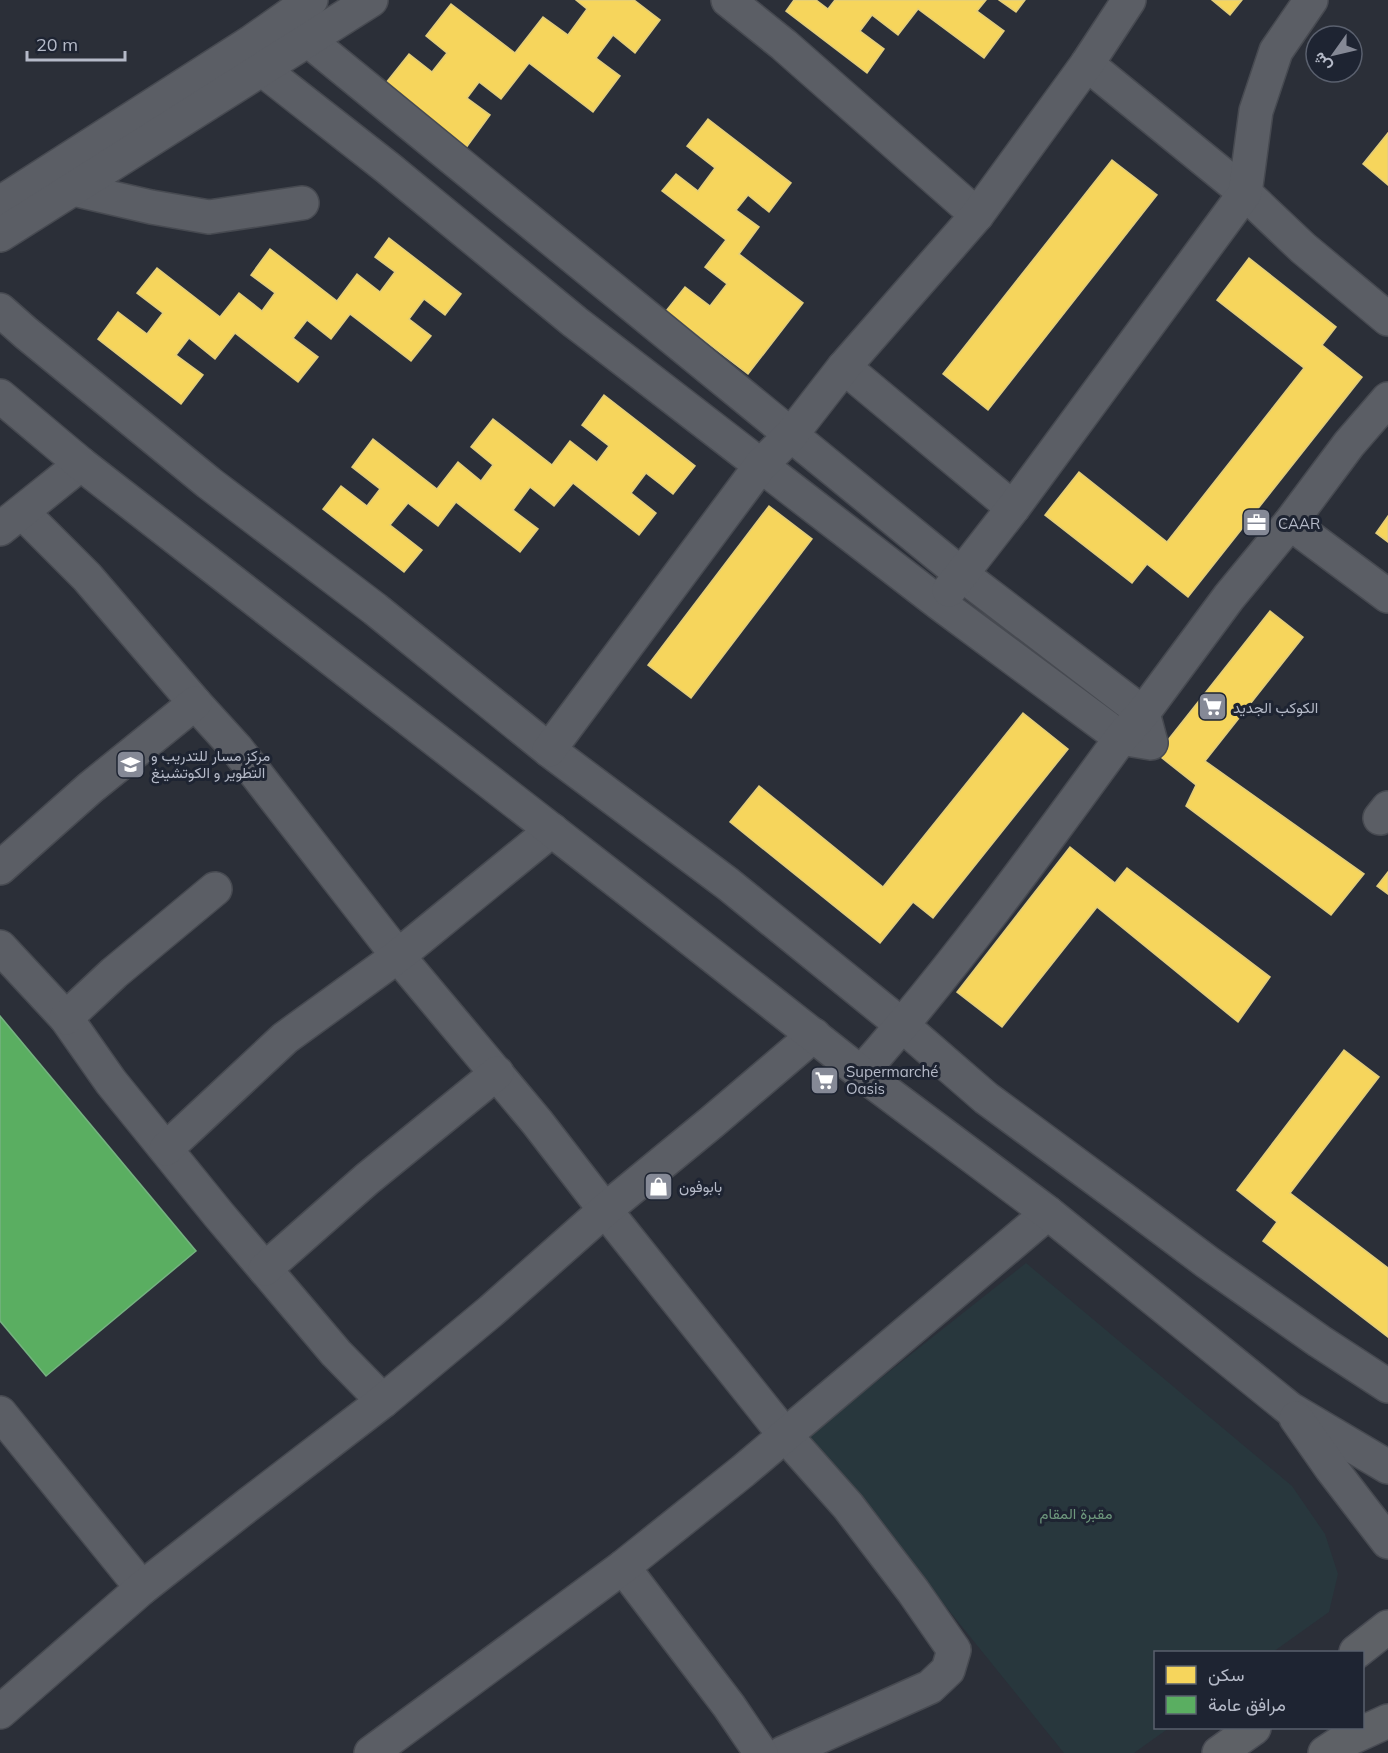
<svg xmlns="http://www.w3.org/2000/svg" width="1388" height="1753" font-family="Mulish,Vazirmatn,sans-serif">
<rect width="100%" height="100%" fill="#2b2f38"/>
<path fill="#28373d" d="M1026 1263 1292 1486 1325 1534 1338 1574 1329 1612 1273 1652H1156V1728H1169L1134 1753H1064L808 1436Z"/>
<g fill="#f6d55c" stroke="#e2cd7c" stroke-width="1.5">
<path d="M576 0H634L660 20 635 53 613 35 596 58 620 76 593 112 529 63 501 99 479 82 467 98 490 115 463 152 381 89 409 54 432 72 447 53 426 36 451 4 515 53 543 17 568 35 587 9Z"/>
<path d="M794 0H816L828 9 835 0H986L977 11 1004 31 984 58 918 9 898 35 872 15 860 31 884 49 867 73 786 11Z"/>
<path d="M999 0H1025L1016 12Z"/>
<path d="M1212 0H1242L1230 15Z"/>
<path d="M708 119 791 183 769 212 748 195 736 210 759 227 739 254 803 303 748 374 666 311 685 287 710 306 727 284 705 267 726 240 662 191 676 174 698 191 715 168 687 146Z"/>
<path d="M1388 133V185L1363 164Z"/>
<path d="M1112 160 1157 195 988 410 943 374Z"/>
<path d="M389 238 461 294 445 315 424 299 409 319 431 336 411 361 350 314 331 339 307 320 293 338 318 357 298 382 235 333 215 359 189 338 176 355 203 375 181 404 98 339 118 312 147 334 163 313 137 293 157 268 220 317 239 293 262 311 275 293 251 275 270 249 337 301 357 274 380 292 395 272 375 257Z"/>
<path d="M1249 258 1336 327 1322 345 1362 377 1188 597 1147 564 1132 583 1045 515 1079 472 1167 542 1304 368 1217 300Z"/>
<path d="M604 395 695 466 673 494 646 473 631 493 656 513 639 535 573 483 554 506 530 487 513 510 538 529 520 552 456 502 438 526 408 503 390 525 422 550 404 572 323 509 341 486 367 506 380 489 352 467 373 439 437 489 458 462 481 481 493 465 471 447 493 419 552 465 570 441 597 462 609 446 582 425Z"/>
<path d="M769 506 812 539 691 698 648 665Z"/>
<path d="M1388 516V542L1376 533Z"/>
<path d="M1270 611 1303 637 1205 761 1364 874 1331 915 1186 806 1196 785 1157 754Z"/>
<path d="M1023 713 1068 749 933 918 913 902 880 943 730 822 759 786 883 887Z"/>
<path d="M1070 847 1115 883 1127 868 1270 977 1238 1022 1097 907 1002 1027 957 992Z"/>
<path d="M1388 872V894L1377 886Z"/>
<path d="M1344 1050 1379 1077 1290 1193 1388 1268V1337L1263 1241 1277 1222 1237 1190Z"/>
</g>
<path fill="#5aae61" stroke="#75b280" stroke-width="1.5" d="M0 1016 196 1251 46 1376 0 1321Z"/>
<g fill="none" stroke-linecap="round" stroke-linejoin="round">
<defs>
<g id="minor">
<path d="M728 0 784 45 977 215"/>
<path d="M1087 64 1245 193 1303 248 1388 319"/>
<path d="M263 70 388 168 575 322 939 603 1121 738 1151 743 1143 713 960 573 308 40"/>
<path d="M63 182 73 189 151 207 209 217 302 203"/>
<path d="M0 203 250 43 311 0"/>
<path d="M0 235 371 0"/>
<path d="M0 310 26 333 209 483 375 609 549 750 728 884 903 1026 986 1098 1123 1199 1207 1262 1319 1341 1388 1386"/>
<path d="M844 367 1013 508"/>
<path d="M22 512 87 577 195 703 236 748 398 956 537 1122 605 1210 784 1434 848 1506 913 1591 954 1650 948 1670 930 1687 783 1753"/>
<path d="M1290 523 1388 596"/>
<path d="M0 529 81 464"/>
<path d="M949 590 1013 508 1245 193 1256 111 1276 51 1311 0"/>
<path d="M549 750 761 465 791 435 844 367 977 215 1087 64 1129 0"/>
<path d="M1380 818 1388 808"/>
<path d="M0 868 90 788 195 703"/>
<path d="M0 947 66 1018 111 1082 219 1215 336 1353 383 1401"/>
<path d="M66 1018 114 973 215 889"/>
<path d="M861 1073C955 966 1038 852 1121 738L1143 713 1229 597 1290 523 1349 444 1388 399"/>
<path d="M166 1149 285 1038 398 956 552 830"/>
<path d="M265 1269 367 1179 497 1073"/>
<path d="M0 1413 142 1588"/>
<path d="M623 1567 729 1706 761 1753"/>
<path d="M0 1712 142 1588 249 1504 383 1401 491 1311 605 1210 712 1122 814 1035"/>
<path d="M371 1753 623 1567 743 1471 1048 1213"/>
</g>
<g id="tertiary">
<path d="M0 396 81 464 644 902 861 1073 1048 1213 1290 1409 1388 1467"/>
<path d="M1296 1418 1331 1468 1388 1542"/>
</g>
<g id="trunk">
<path d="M1356 1652 1388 1627"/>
<path d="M1219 1753 1254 1728"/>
<path d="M1325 1753 1340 1743 1388 1721"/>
</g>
</defs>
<use href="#minor" stroke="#474a51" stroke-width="36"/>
<use href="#tertiary" stroke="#474a51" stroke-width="36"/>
<use href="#trunk" stroke="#484b53" stroke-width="36"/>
<use href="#minor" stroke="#5b5e65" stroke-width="33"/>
<use href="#tertiary" stroke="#5b5e65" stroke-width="33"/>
<use href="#trunk" stroke="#5e6166" stroke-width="33"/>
</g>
<defs>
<symbol id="office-square" viewBox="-11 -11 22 22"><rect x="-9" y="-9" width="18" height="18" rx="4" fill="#858996" stroke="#1e2432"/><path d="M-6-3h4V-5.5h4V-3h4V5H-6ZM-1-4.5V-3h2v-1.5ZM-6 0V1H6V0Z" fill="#fff"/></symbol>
<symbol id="supermarket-square" viewBox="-11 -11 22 22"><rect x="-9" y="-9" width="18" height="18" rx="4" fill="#858996" stroke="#1e2432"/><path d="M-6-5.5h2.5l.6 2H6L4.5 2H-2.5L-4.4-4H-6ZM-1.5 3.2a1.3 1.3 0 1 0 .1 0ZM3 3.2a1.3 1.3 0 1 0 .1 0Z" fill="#fff"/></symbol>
<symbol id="school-square" viewBox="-11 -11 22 22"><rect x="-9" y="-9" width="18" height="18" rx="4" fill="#858996" stroke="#1e2432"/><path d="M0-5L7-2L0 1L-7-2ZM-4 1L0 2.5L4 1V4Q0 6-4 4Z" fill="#fff"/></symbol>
<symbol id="shop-square" viewBox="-11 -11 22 22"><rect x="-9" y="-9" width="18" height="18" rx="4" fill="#858996" stroke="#1e2432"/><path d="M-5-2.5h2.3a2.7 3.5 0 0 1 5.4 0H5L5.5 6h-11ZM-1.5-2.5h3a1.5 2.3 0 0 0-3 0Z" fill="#fff"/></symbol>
</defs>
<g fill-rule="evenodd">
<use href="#office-square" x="1240" y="506" width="33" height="33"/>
<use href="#supermarket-square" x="1196" y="690" width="33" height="33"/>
<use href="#school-square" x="114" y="748" width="33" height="33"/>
<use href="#supermarket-square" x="808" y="1064" width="33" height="33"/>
<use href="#shop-square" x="642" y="1170" width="33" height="33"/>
</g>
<g text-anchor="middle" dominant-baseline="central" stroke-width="6" stroke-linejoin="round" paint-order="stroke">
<g font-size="15" fill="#b5bac8" stroke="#1e2432" text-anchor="start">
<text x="1278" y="523">CAAR</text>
<text x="1233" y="707">الكوكب الجديد</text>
<text x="151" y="755">مركز مسار للتدريب و<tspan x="151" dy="17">التطوير و الكوتشينغ</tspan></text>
<text x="846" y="1071">Supermarché<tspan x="846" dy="17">Oasis</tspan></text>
<text x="679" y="1186">بابوفون</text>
</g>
<g font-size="15" fill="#6e987d" stroke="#1e2432">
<text x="1076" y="1513">مقبرة المقام</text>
</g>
</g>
<rect x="1154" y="1651" width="210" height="78" fill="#1e2432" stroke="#5a606e" stroke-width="1.5"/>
<rect x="1166" y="1666" width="30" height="18" fill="#f6d55c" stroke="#5a606e" stroke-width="1.5"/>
<text x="1208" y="1681" font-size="18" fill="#b5bac8">سكن</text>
<rect x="1166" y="1696" width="30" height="18" fill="#5aae61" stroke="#5a606e" stroke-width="1.5"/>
<text x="1208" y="1711" font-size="18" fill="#b5bac8">مرافق عامة</text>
<g transform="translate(1334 54) rotate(236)"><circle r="28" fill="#1e2432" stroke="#5a606e" stroke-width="1.5"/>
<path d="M0-4.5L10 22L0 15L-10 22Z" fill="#858996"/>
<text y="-9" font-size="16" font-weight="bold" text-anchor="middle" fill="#b5bac8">ش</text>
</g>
<path d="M27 51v9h98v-9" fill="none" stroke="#b5bac8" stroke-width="3"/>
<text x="36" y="51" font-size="18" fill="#b5bac8" stroke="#1e2432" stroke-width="4.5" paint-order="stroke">20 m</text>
</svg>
